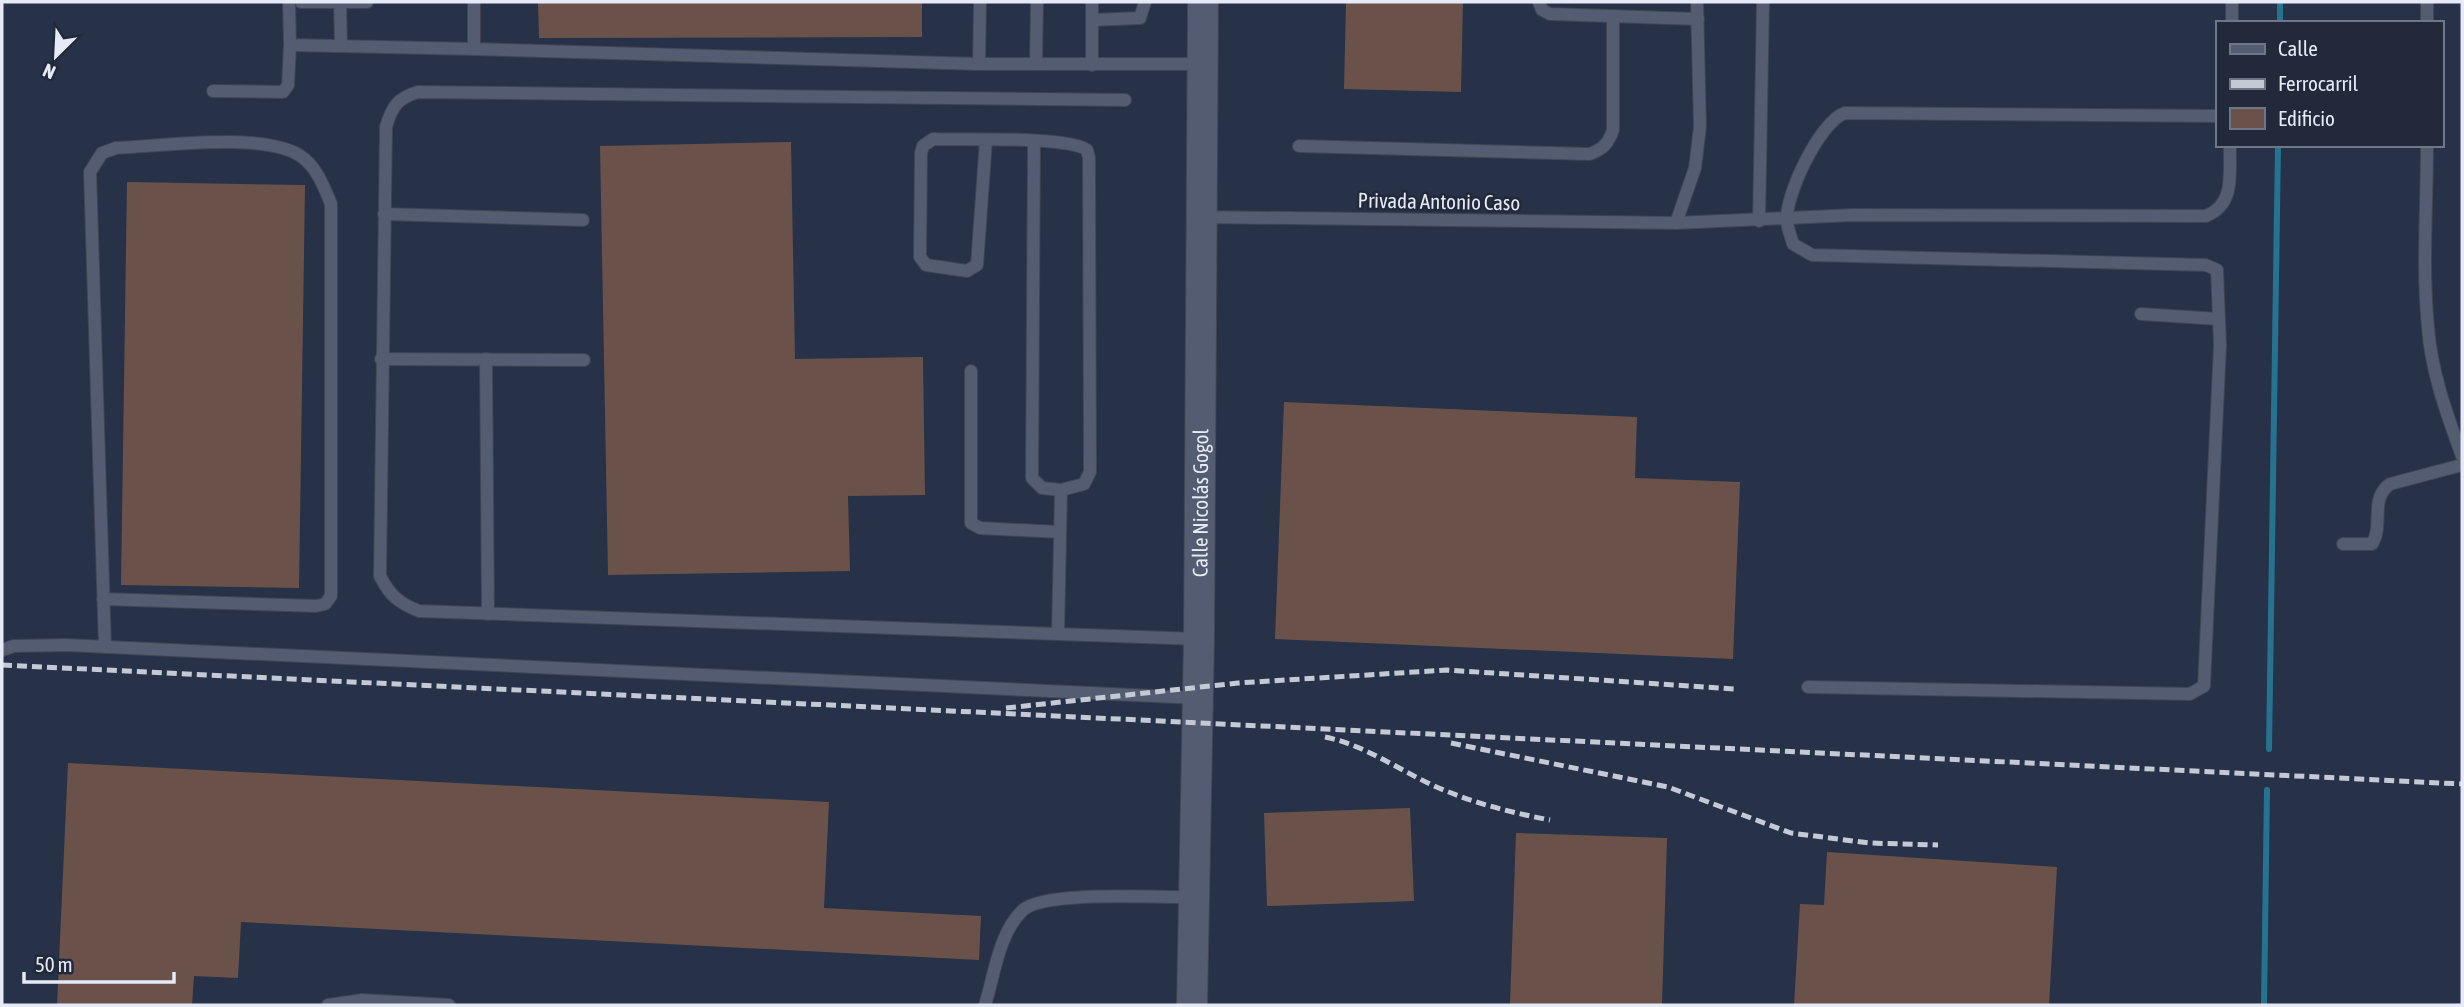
<svg xmlns="http://www.w3.org/2000/svg" width="2464" height="1007" font-family="'Asap Condensed',sans-serif">
<rect width="100%" height="100%" fill="#21293a"/>
<path fill="#273148" fill-rule="evenodd" d="M2 2H2462V1005H2ZM2217 23H2441V145H2217Z"/>
<g fill="none" stroke-linecap="round" stroke-linejoin="round">
<g stroke="#267391" stroke-width="6">
<path d="M2280 23V2"/>
<path d="M2269 749 2278 145"/>
<path d="M2264 1005 2267 790"/>
</g>
</g>
<g fill="#6a524b">
<path d="M538 2H922V37L539 38Z"/>
<path d="M1346 2H1463L1461 92 1344 89Z"/>
<path d="M791 142 795 359 923 357 925 495 848 496 850 571 608 575 600 146Z"/>
<path d="M127 182 305 185 299 588 121 585Z"/>
<path d="M1284 402 1637 417 1635 478 1740 482 1733 659 1275 639Z"/>
<path d="M68 763 829 802 824 908 981 916 979 960 241 922 238 978 194 976 192 1005H57Z"/>
<path d="M1410 808 1414 901 1267 906 1264 813Z"/>
<path d="M1516 833 1667 838 1662 1005H1510Z"/>
<path d="M1827 852 2057 867 2049 1005H1794L1800 904 1824 905Z"/>
</g>
<g fill="none" stroke-linecap="round" stroke-linejoin="round">
<defs>
<g id="service">
<path d="M289 2 290 45 474 49"/>
<path d="M301 2H367"/>
<path d="M340 2 341 46"/>
<path d="M474 2V49L979 64H1202"/>
<path d="M1539 2 1542 10 1550 14 1698 19"/>
<path d="M2427 2V23"/>
<path d="M1092 20 1140 18 1145 2"/>
<path d="M2232 23V2"/>
<path d="M979 64 980 2"/>
<path d="M1036 64 1037 2"/>
<path d="M1092 65V2"/>
<path d="M213 91 283 92 288 85 290 45"/>
<path d="M1125 100 418 92C398 98 392 106 386 127L380 576C390 596 399 603 419 611L1198 639"/>
<path d="M986 140 977 265 967 271 926 265 920 257 921 153 923 146 933 139C961 140 1070 136 1087 150L1089 158 1090 472 1084 484 1061 490 1058 634"/>
<path d="M1034 142 1032 478 1042 488 1061 490"/>
<path d="M2427 145C2427 206 2422 267 2428 327 2431 371 2447 415 2462 456"/>
<path d="M1299 146 1590 154C1603 149 1608 144 1613 130V16"/>
<path d="M384 214 583 220"/>
<path d="M1202 217 1676 223 1853 215 2206 216C2236 204 2229 173 2230 145"/>
<path d="M1759 221 1763 2"/>
<path d="M1676 223 1695 168 1700 127 1697 2"/>
<path d="M2141 314 2219 319"/>
<path d="M381 359 584 360"/>
<path d="M486 359 488 614"/>
<path d="M971 371V523L980 528 1060 532"/>
<path d="M2343 544H2372C2384 525 2369 499 2390 484L2462 465"/>
<path d="M103 599 316 606 325 604 331 596V204C324 187 316 165 299 155 263 132 161 146 116 148L102 153 90 172 105 647"/>
<path d="M2 650 14 646 66 645 1197 698"/>
<path d="M1808 687 2190 694 2204 686 2220 345 2217 270 2206 265 1812 255 1793 244C1791 237 1788 229 1787 222 1784 197 1820 121 1845 113L2217 116"/>
<path d="M328 1005 362 1000 449 1005"/>
<path d="M985 1005C994 976 999 932 1023 910 1045 890 1159 898 1193 897"/>
</g>
<g id="tertiary">
<path id="s1" d="M1192 1005 1199 639 1203 2"/>
</g>
</defs>
<use href="#service" stroke="#3f4554" stroke-width="14"/>
<use href="#tertiary" stroke="#3f4554" stroke-width="32"/>
<use href="#service" stroke="#535c70" stroke-width="12"/>
<use href="#tertiary" stroke="#535c70" stroke-width="30"/>
<g stroke="#c4c9d6" stroke-width="5" stroke-dasharray="10 5" stroke-linecap="butt">
<path d="M2 665 2462 784"/>
<path d="M1006 708 1238 683 1447 670 1735 689"/>
<path d="M1325 737C1364 745 1396 768 1432 785 1470 802 1508 812 1550 820"/>
<path d="M1451 743 1668 787 1791 833 1869 843 1938 845"/>
</g>
</g>
<g text-anchor="middle" dominant-baseline="central" stroke-width="5" stroke-linejoin="round" paint-order="stroke">
<g font-size="21" fill="#e5eaf6" stroke="#21293a">
<text transform="translate(1439 201) rotate(1)">Privada Antonio Caso</text>
<text stroke="none"><textPath href="#s1" startOffset="502">Calle Nicolás Gogol</textPath></text>
</g>
</g>
<rect width="2464" height="1007" fill="none" stroke="#e5eaf6" stroke-width="7"/>
<rect x="2216" y="21" width="228" height="126" fill="#21293a" stroke="#6f7685" stroke-width="2"/>
<rect x="2230" y="44" width="35" height="10" fill="#535c70" stroke="#6f7685" stroke-width="2"/>
<text x="2278" y="56" font-size="21" fill="#e5eaf6">Calle</text>
<rect x="2230" y="79" width="35" height="10" fill="#c4c9d6" stroke="#6f7685" stroke-width="2"/>
<text x="2278" y="91" font-size="21" fill="#e5eaf6">Ferrocarril</text>
<rect x="2230" y="108" width="35" height="21" fill="#6a524b" stroke="#6f7685" stroke-width="2"/>
<text x="2278" y="126" font-size="21" fill="#e5eaf6">Edificio</text>
<g transform="translate(56 56) rotate(204)" stroke="#21293a" stroke-width="5" paint-order="stroke">
<path d="M0-5L12 26L0 18L-12 26Z" fill="#e5eaf6"/>
<text y="-10" font-size="19" font-weight="bold" text-anchor="middle" fill="#e5eaf6">N</text>
</g>
<path d="M24 972v10h150v-10" fill="none" stroke="#e5eaf6" stroke-width="3.5"/>
<text x="35" y="972" font-size="21" fill="#e5eaf6" stroke="#21293a" stroke-width="5" paint-order="stroke">50 m</text>
</svg>
